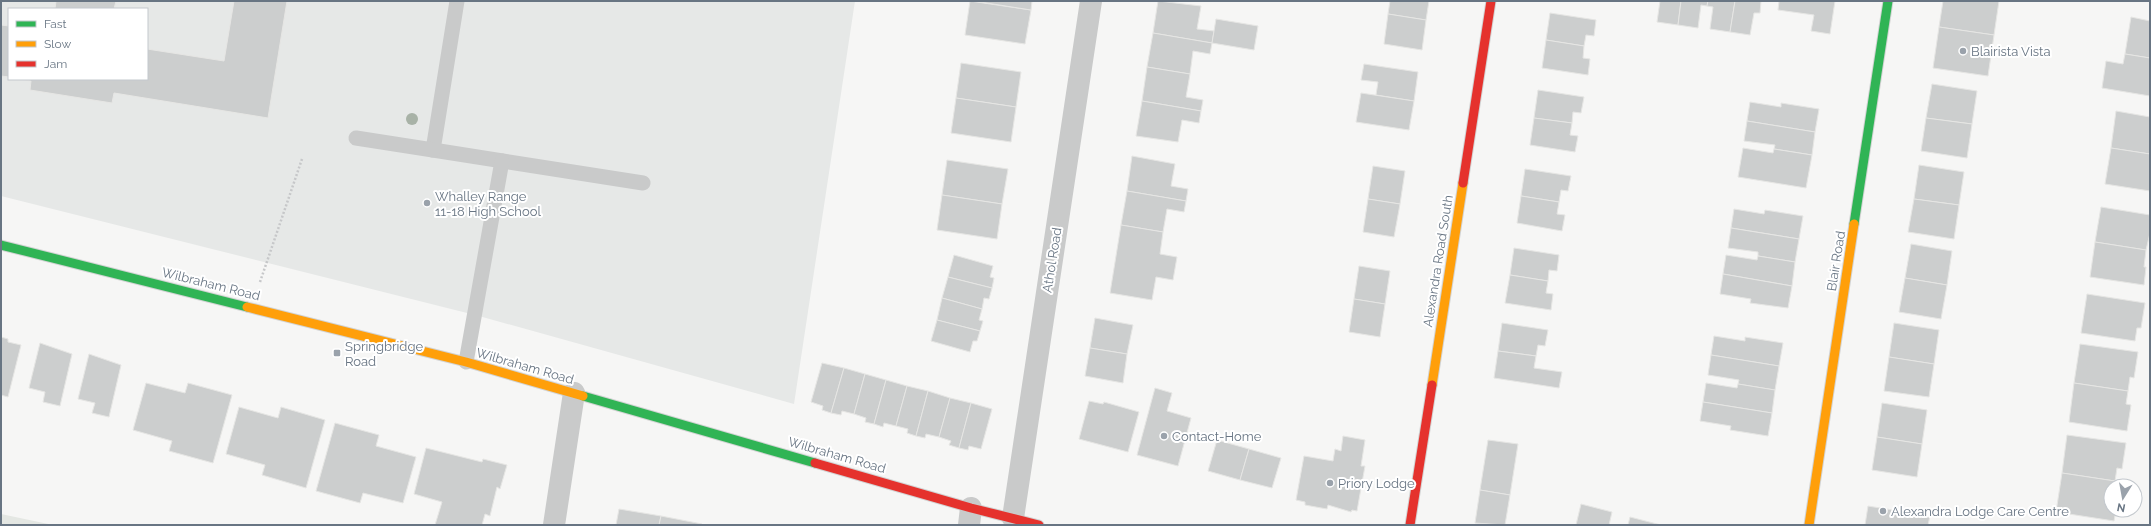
<svg xmlns="http://www.w3.org/2000/svg" width="2151" height="526" font-family="Raleway,sans-serif">
<rect width="100%" height="100%" fill="#f6f6f5"/>
<path fill="#e6e8e7" fill-rule="evenodd" d="M1 1H855L794 404 479 316 1 196ZM9 9H147V79H9Z"/>
<path fill="#e4e7e3" d="M1 514 53 525H1Z"/>
<g fill="#cccece" stroke="#e6e6e4">
<path d="M56 1H116L114 9H55Z"/>
<path d="M234 1H287L268 118 114 93 112 103 30 90 31 81 20 79H147V49L224 61Z"/>
<path d="M970 1 1031 10 1025 44 965 35Z"/>
<path d="M974 1H1032L1031 10Z"/>
<path d="M1158 1 1201 6 1197 29 1214 31 1212 43 1153 33Z"/>
<path d="M1390 1H1429L1426 20 1388 14Z"/>
<path d="M1660 1H1681L1678 25 1657 22Z"/>
<path d="M1681 1H1708L1707 6 1701 5 1698 28 1678 25Z"/>
<path d="M1708 1H1735L1730 32 1710 29 1713 7 1707 6Z"/>
<path d="M1735 1H1761L1760 13H1754L1750 35 1730 32Z"/>
<path d="M1779 1H1835L1830 34 1811 31 1814 15 1778 10Z"/>
<path d="M1943 1H1999L1994 35 1939 27Z"/>
<path d="M1550 13 1596 20 1594 36 1586 35 1584 46 1546 40Z"/>
<path d="M1388 14 1426 20 1422 50 1384 44Z"/>
<path d="M2131 17 2150 21V58L2125 54Z"/>
<path d="M1216 19 1258 26 1254 50 1212 43Z"/>
<path d="M1 25 9 26V77L1 76Z"/>
<path d="M1939 27 1994 35 1988 76 1933 68Z"/>
<path d="M1153 33 1212 43 1210 54 1193 51 1190 74 1147 67Z"/>
<path d="M1546 40 1584 46 1583 58 1590 59 1588 75 1542 68Z"/>
<path d="M2125 54 2150 58V96L2102 88 2106 61 2123 64Z"/>
<path d="M961 63 1021 72 1016 107 956 98Z"/>
<path d="M1364 64 1418 72 1414 101 1376 95 1378 82 1361 80Z"/>
<path d="M1147 67 1190 74 1186 97 1203 100 1201 111 1142 101Z"/>
<path d="M1932 84 1977 91 1972 124 1926 118Z"/>
<path d="M1538 90 1584 97 1581 113 1573 112 1572 123 1534 118Z"/>
<path d="M1361 93 1414 101 1409 130 1356 122Z"/>
<path d="M956 98 1016 107 1011 142 951 133Z"/>
<path d="M1142 101 1201 111 1199 123 1182 120 1178 142 1136 136Z"/>
<path d="M1750 102 1781 107V103L1819 109 1815 132 1747 121Z"/>
<path d="M2116 111 2150 117V154L2111 148Z"/>
<path d="M1534 118 1572 123 1570 135 1578 136 1575 152 1530 145Z"/>
<path d="M1926 118 1972 124 1967 158 1921 151Z"/>
<path d="M1747 121 1815 132 1812 155 1774 149 1775 145 1744 141Z"/>
<path d="M1743 148 1773 153 1774 149 1812 155 1806 188 1738 177Z"/>
<path d="M2111 148 2150 154V191L2105 184Z"/>
<path d="M1132 156 1175 164 1171 186 1188 189 1186 201 1127 191Z"/>
<path d="M947 160 1008 169 1002 204 942 195Z"/>
<path d="M1919 165 1964 172 1959 205 1914 199Z"/>
<path d="M1373 166 1405 171 1400 204 1368 199Z"/>
<path d="M1525 169 1571 176 1568 191 1561 190 1559 202 1521 196Z"/>
<path d="M1127 191 1186 201 1184 212 1167 209 1163 232 1121 225Z"/>
<path d="M942 195 1002 204 997 239 937 230Z"/>
<path d="M1521 196 1559 202 1557 214 1565 215 1562 231 1517 223Z"/>
<path d="M1368 199 1400 204 1394 237 1363 232Z"/>
<path d="M1914 199 1959 205 1954 239 1908 232Z"/>
<path d="M2101 207 2150 215V233L2146 250 2095 242Z"/>
<path d="M1734 209 1764 214 1765 210 1803 216 1799 239 1731 228Z"/>
<path d="M1121 225 1163 232 1160 254 1177 257 1173 280 1156 277 1152 300 1110 293Z"/>
<path d="M1731 228 1799 239 1795 262 1758 256V252L1728 248Z"/>
<path d="M2095 242 2146 250 2144 267H2146L2144 285 2090 277Z"/>
<path d="M1911 244 1952 251 1947 285 1905 278Z"/>
<path d="M1514 248 1559 255 1557 271 1549 270 1548 281 1510 275Z"/>
<path d="M954 255 993 266 990 277 994 278 992 288 948 277Z"/>
<path d="M1726 255 1757 260 1758 256 1795 262 1792 286 1723 274Z"/>
<path d="M1359 266 1390 271 1385 304 1354 299Z"/>
<path d="M1723 274 1792 286 1788 308 1750 303 1751 299 1720 294Z"/>
<path d="M1510 275 1548 281 1546 293 1553 294 1551 310 1505 303Z"/>
<path d="M948 277 992 288 989 299 984 298 982 309 942 298Z"/>
<path d="M1905 278 1947 285 1941 319 1899 312Z"/>
<path d="M2087 294 2145 303 2141 328H2137L2135 341 2081 333Z"/>
<path d="M942 298 982 309 979 320 983 321 980 331 937 320Z"/>
<path d="M1354 299 1385 304 1380 337 1349 332Z"/>
<path d="M1095 318 1133 325 1127 354 1090 348Z"/>
<path d="M937 320 980 331 977 341H973L970 352 931 341Z"/>
<path d="M1502 323 1548 330 1545 346 1538 345 1536 356 1498 351Z"/>
<path d="M1894 323 1939 330 1934 364 1889 357Z"/>
<path d="M1714 336 1745 341V337L1783 343 1779 366 1711 355Z"/>
<path d="M1 337 8 339V342L21 345 8 397 1 395Z"/>
<path d="M40 343 72 354 60 406 43 402 45 392 29 388Z"/>
<path d="M2080 344 2138 352 2134 378 2130 377 2128 391 2074 383Z"/>
<path d="M1090 348 1127 354 1123 383 1085 376Z"/>
<path d="M1498 351 1536 356 1534 368 1562 372 1559 388 1494 378Z"/>
<path d="M89 354 121 365 109 417 92 413 95 403 78 399Z"/>
<path d="M1711 355 1779 366 1775 390 1738 384 1739 380 1708 375Z"/>
<path d="M1889 357 1934 364 1929 397 1884 391Z"/>
<path d="M822 363 844 368 831 413 822 410 823 406 811 402Z"/>
<path d="M844 368 865 374 854 414 842 411 841 415 831 413Z"/>
<path d="M865 374 886 380 874 424 865 422 866 418 854 414Z"/>
<path d="M886 380 907 386 896 426 884 423 883 427 874 424Z"/>
<path d="M146 383 185 393 188 383 232 395 213 463 169 451 172 441 133 430Z"/>
<path d="M1706 383 1737 388 1738 384 1775 390 1772 413 1703 402Z"/>
<path d="M2074 383 2128 391 2126 404 2131 405 2127 431 2069 422Z"/>
<path d="M907 386 928 391 916 436 907 433 908 429 896 426Z"/>
<path d="M1155 388 1172 393 1167 411 1191 418 1178 466 1137 455Z"/>
<path d="M928 391 950 398 939 437 926 434 925 438 916 436Z"/>
<path d="M950 398 971 403 959 448 949 445 951 441 939 437Z"/>
<path d="M1089 401 1103 404 1104 402 1139 412 1128 452 1079 439Z"/>
<path d="M1703 402 1772 413 1768 436 1730 430 1731 426 1700 421Z"/>
<path d="M971 403 992 409 981 449 969 446 968 450 959 448Z"/>
<path d="M1882 403 1927 410 1922 444 1877 437Z"/>
<path d="M239 407 278 418 281 407 325 420 306 488 262 475 265 465 226 454Z"/>
<path d="M335 423 379 435 376 446 416 457 403 503 363 493 360 503 316 491Z"/>
<path d="M2067 435 2126 443 2122 469 2117 468 2115 481 2062 473Z"/>
<path d="M1343 436 1365 440 1361 466H1365L1357 511 1352 510 1351 512 1328 505 1327 509 1305 505V502L1296 500 1304 456 1333 461 1335 449 1341 451Z"/>
<path d="M1877 437 1922 444 1917 477 1872 470Z"/>
<path d="M1217 440 1249 449 1240 480 1208 471Z"/>
<path d="M1488 440 1518 444 1510 495 1480 490Z"/>
<path d="M426 448 482 462 483 459 507 465 500 489 497 487 490 516 485 514 482 525H435L442 502 414 494Z"/>
<path d="M1249 449 1281 458 1272 488 1240 480Z"/>
<path d="M2062 473 2115 481V486H2111V510H2116L2114 521 2056 512Z"/>
<path d="M1480 490 1510 495 1505 525 1475 523Z"/>
<path d="M1581 504 1612 512 1609 525H1576Z"/>
<path d="M1868 506 1930 516 1928 525H1865Z"/>
<path d="M619 509 661 516 659 525H616Z"/>
<path d="M661 516 702 524V525H659Z"/>
<path d="M1630 517 1661 525H1628Z"/>
</g>
<g fill="none" stroke-linecap="round" stroke-linejoin="round">
<defs>
<g id="fast">
<path d="M1854 224 1888 1"/>
<path d="M1 245 247 307"/>
<path d="M583 396 815 463"/>
</g>
<g id="slow">
<path d="M247 307 466 362 583 396"/>
<path d="M1432 385 1463 183"/>
<path d="M1809 525 1854 224"/>
</g>
<g id="jam">
<path d="M1463 183 1491 1"/>
<path d="M815 463 971 508 1039 525"/>
<path d="M1410 525 1432 385"/>
</g>
</defs>
<use href="#fast" stroke="#d2d3d3" stroke-width="11"/>
<use href="#slow" stroke="#d2d3d3" stroke-width="11"/>
<use href="#jam" stroke="#d2d3d3" stroke-width="11"/>
<path stroke="#c6c7c9" stroke-width="2.5" stroke-dasharray="2 2" stroke-linecap="butt" d="M260 282 302 159"/>
<g stroke="#c9caca" stroke-width="15">
<path d="M457 1 433 150 643 183"/>
<path d="M356 138 433 150"/>
<path d="M466 362 502 161"/>
</g>
<g stroke="#c9caca" stroke-width="22">
<path d="M1013 518 1091 1"/>
<path d="M554 525 574 393"/>
<path d="M969 525 971 508"/>
</g>
<use href="#fast" stroke="#30b455" stroke-width="9"/>
<use href="#slow" stroke="#ff9f0a" stroke-width="9"/>
<use href="#jam" stroke="#e5322d" stroke-width="9"/>
</g>
<circle fill="#a8b2a7" cx="412" cy="119" r="6"/>
<g fill="#9aa2ab" stroke="#fff" stroke-width="1.5">
<circle cx="1963" cy="51" r="4"/>
<circle cx="427" cy="203" r="4"/>
<rect x="333" y="349" width="8" height="8" rx="2"/>
<circle cx="1164" cy="436" r="4"/>
<circle cx="1330" cy="483" r="4"/>
<circle cx="1883" cy="511" r="4"/>
</g>
<g text-anchor="middle" dominant-baseline="central" stroke-width="4" stroke-linejoin="round" paint-order="stroke">
<g font-size="13" fill="#687583" stroke="#fff" text-anchor="start">
<text x="1971" y="51">Blairista Vista</text>
<text x="435" y="196">Whalley Range<tspan x="435" dy="15">11-18 High School</tspan></text>
<text x="345" y="346">Springbridge<tspan x="345" dy="15">Road</tspan></text>
<text x="1172" y="436">Contact-Home</text>
<text x="1338" y="483">Priory Lodge</text>
<text x="1891" y="511">Alexandra Lodge Care Centre</text>
</g>
<g font-size="13" fill="#687583" stroke="#fff">
<text transform="translate(1052 260) rotate(-81)">Athol Road</text>
<text transform="translate(1438 261) rotate(-81)">Alexandra Road South</text>
<text transform="translate(1836 261) rotate(-81)">Blair Road</text>
<text transform="translate(211 284) rotate(14)">Wilbraham Road</text>
<text transform="translate(525 366) rotate(16)">Wilbraham Road</text>
<text transform="translate(837 455) rotate(16)">Wilbraham Road</text>
</g>
</g>
<rect width="2151" height="526" fill="none" stroke="#687583" stroke-width="4"/>
<rect x="8" y="8" width="140" height="72" fill="#ffffff" stroke="#c3c8cd"/>
<rect x="16" y="21" width="20" height="6" fill="#30b455" stroke="#c3c8cd"/>
<text x="44" y="28" font-size="12" fill="#687583">Fast</text>
<rect x="16" y="41" width="20" height="6" fill="#ff9f0a" stroke="#c3c8cd"/>
<text x="44" y="48" font-size="12" fill="#687583">Slow</text>
<rect x="16" y="61" width="20" height="6" fill="#e5322d" stroke="#c3c8cd"/>
<text x="44" y="68" font-size="12" fill="#687583">Jam</text>
<g transform="translate(2123 498) rotate(191)"><circle r="19" fill="#ffffff" stroke="#c3c8cd"/>
<path d="M0-3L7 15L0 10L-7 15Z" fill="#9aa2ab"/>
<text y="-6" font-size="11" font-weight="bold" text-anchor="middle" fill="#687583">N</text>
</g>
</svg>
